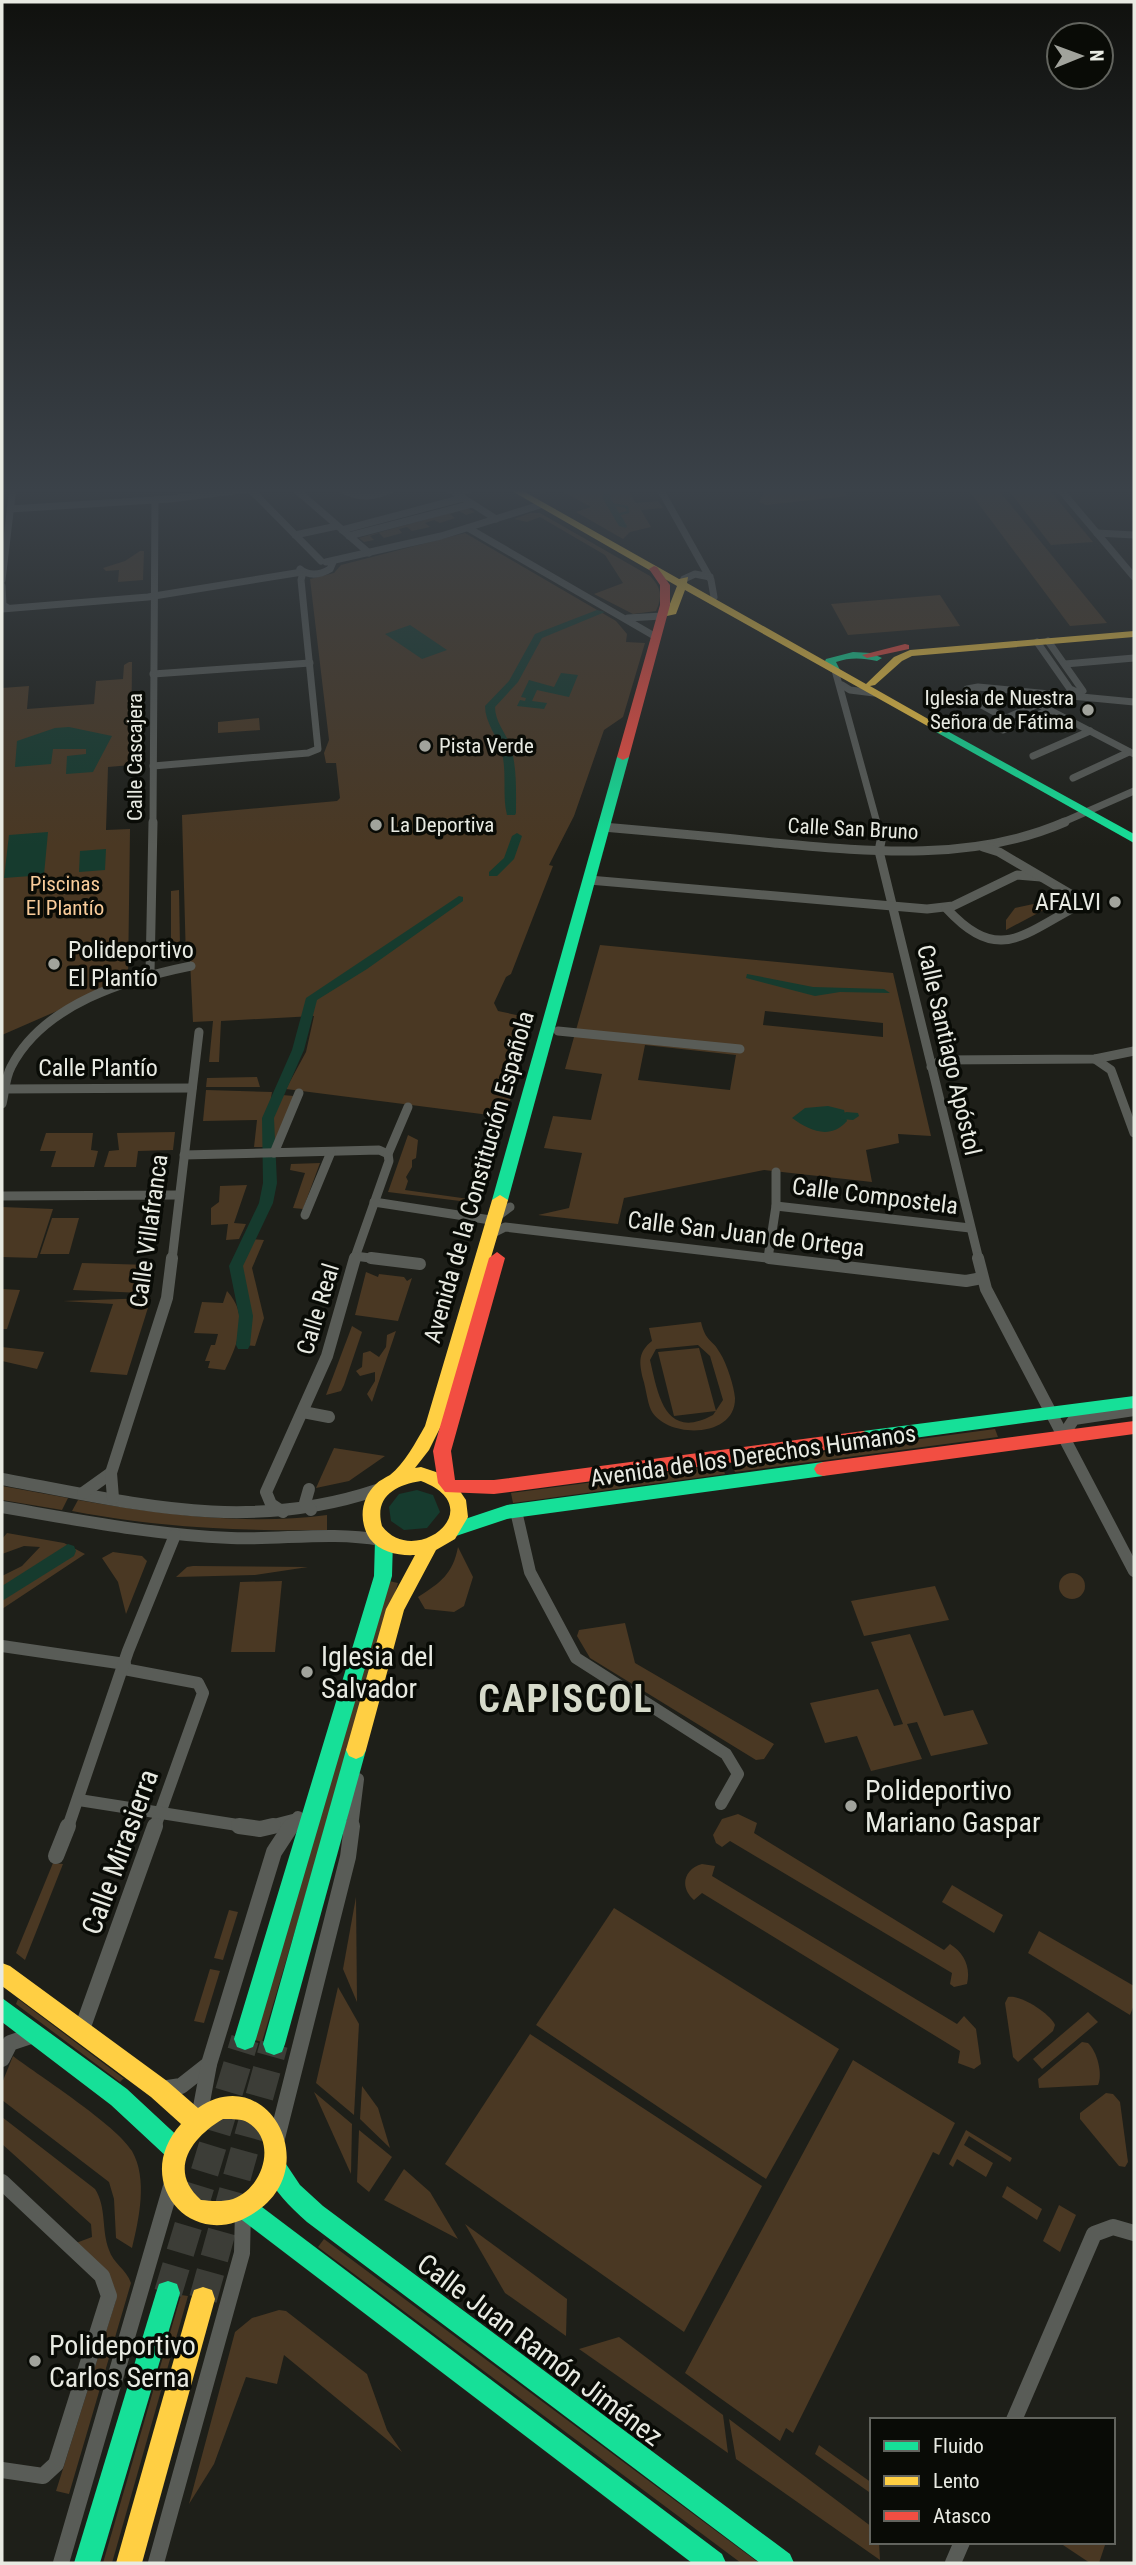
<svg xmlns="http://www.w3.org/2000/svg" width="1136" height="2565" font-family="'Roboto Condensed',sans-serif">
<rect width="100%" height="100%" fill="#1e1f19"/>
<g fill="#4a3823" fill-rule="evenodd">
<path d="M531 487H626L636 503 658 501 663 508 641 510 651 527 630 532 623 539 576 512 591 507 558 489 542 493Z"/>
<path d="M773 487H839L848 496 766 505 759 502 765 491Z"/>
<path d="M966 487H996L1107 623 1070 626Z"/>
<path d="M1006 487H1047L1093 542 1051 545Z"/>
<path d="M467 508 475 512 466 515 459 511 450 514 455 518 440 523 434 520 425 523 430 527 412 531 407 527 399 529 402 533 384 538 379 533 370 536 374 540 364 542 359 538Z"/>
<path d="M530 513H540L650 576C661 587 663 596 656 611L633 614 594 594 623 583 605 555 540 517 527 522 514 519Z"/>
<path d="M465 533 616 621 627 634 626 642 645 643 623 717 604 730 574 816 549 865 553 866 511 974 506 977 494 1003 498 1011 535 1019 505 1117 286 1089 306 1052 314 1016 221 1021 219 1062H209L213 1021 193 1022 190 960H186L182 815 337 801 340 798 336 763H326L324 753 329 740 310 579 334 573 341 565Z"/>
<path d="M140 551H144L143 580 118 582 119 570 106 571 103 568 125 561Z"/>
<path d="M940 595 960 626 848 635 831 604Z"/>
<path d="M129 662H132L131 765 108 767 106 830 130 829 128 980 2 1035V688L29 686 27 709 94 704 96 681 123 679 124 665Z"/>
<path d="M259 718 260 730 218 733V722Z"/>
<path d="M179 890 180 946 171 947V891Z"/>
<path d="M1038 903 1053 905 1006 930V920L1015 908Z"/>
<path d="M600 945 893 973 931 1136 898 1134 899 1143 866 1150 872 1182 764 1170 624 1198 618 1224 538 1215 569 1208 582 1153 544 1148 553 1116 591 1120 602 1074 565 1069ZM765 1011 883 1023V1037L763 1025ZM645 1045 736 1055 730 1090 638 1080Z"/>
<path d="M257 1077 260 1087H206L207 1078Z"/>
<path d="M206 1090 272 1092 263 1147H254L257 1120 203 1121Z"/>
<path d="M282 1095 294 1096 272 1147H269L271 1123Z"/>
<path d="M175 1132 173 1150 138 1151 136 1167H104L109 1151 119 1150 117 1133Z"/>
<path d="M46 1133H93L91 1150 98 1151 94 1167H51L56 1151H40Z"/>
<path d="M408 1135 418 1140 416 1158 412 1160V1167L406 1177 408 1181 405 1190 469 1199 468 1202 388 1192Z"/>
<path d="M320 1163 303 1209 293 1208 305 1173 290 1170 291 1164Z"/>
<path d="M247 1185 234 1223 246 1224 239 1239 226 1240 228 1224 211 1225V1208L219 1202 220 1186Z"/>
<path d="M2 1207 53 1209 37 1258 2 1257Z"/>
<path d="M52 1218H79L69 1254H40Z"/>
<path d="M250 1239 264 1240 252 1268 264 1318 255 1346 244 1345 249 1322 238 1268Z"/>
<path d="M82 1263 150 1265 142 1293 73 1290Z"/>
<path d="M366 1272 378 1277 379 1274 404 1277 407 1281 412 1278 398 1321 355 1315Z"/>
<path d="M2 1289 20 1290 7 1329H2Z"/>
<path d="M227 1291C249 1315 239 1342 225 1370L208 1368 210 1361H205L211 1345H215L218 1334 194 1333 202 1302 223 1303Z"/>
<path d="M151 1298 127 1375 90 1372 113 1304 63 1301Z"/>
<path d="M701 1322C706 1343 712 1338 720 1353 727 1364 734 1386 735 1398 736 1439 666 1439 651 1410 647 1401 646 1388 643 1379 639 1362 638 1352 652 1341L649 1328ZM698 1345 710 1356 723 1400 713 1415C665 1441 658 1395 650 1360L656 1349Z"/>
<path d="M352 1326 362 1332 344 1385 341 1391 326 1395Z"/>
<path d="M396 1331 372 1402 367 1394 375 1381V1372L360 1376 356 1371 362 1367 363 1353 370 1351 379 1357 386 1347 387 1335Z"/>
<path d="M2 1347 44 1352 37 1369 2 1361Z"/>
<path d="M699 1348 716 1411 674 1416 658 1352Z"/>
<path d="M995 1429 998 1437 735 1472 732 1464Z"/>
<path d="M334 1448 385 1456 349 1481 316 1488Z"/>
<path d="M722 1465 725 1474 513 1503 511 1493Z"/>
<path d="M2 1487V1486L68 1498 62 1510 2 1500Z"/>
<path d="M78 1500C161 1514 244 1526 327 1515V1530C236 1531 163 1528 72 1511Z"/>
<path d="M7 1533 64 1543 85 1554 2 1609V1599L72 1553 64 1549 2 1589V1576L22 1566 40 1547 24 1546 2 1554V1539Z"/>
<path d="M458 1547 473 1577 464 1606 454 1612 425 1609 418 1597C440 1583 453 1574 458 1547Z"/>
<path d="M113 1552 142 1556 147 1561 126 1614 118 1582 102 1558Z"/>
<path d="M193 1566 308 1567 255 1575 176 1577 187 1567Z"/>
<circle cx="1072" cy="1586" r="13"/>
<path d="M282 1581 275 1652H231L240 1582Z"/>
<path d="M389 1581 398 1583 262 2042 255 2040Z"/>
<path d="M935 1586 949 1620 864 1636 851 1601Z"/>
<path d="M625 1623 635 1663 774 1744 764 1759 756 1760 590 1658 577 1636 579 1630Z"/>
<path d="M910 1634 944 1716 973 1710 988 1744 931 1756 917 1722 907 1724 922 1759 871 1771 857 1736 825 1743 810 1703 878 1689 894 1726 903 1724 871 1642Z"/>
<path d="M738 1814 757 1823 754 1833 944 1950 950 1944C964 1953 971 1967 967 1984L954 1987 950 1984 952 1973 730 1841 722 1847 716 1843 713 1835 722 1819Z"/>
<path d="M53 1863 63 1864 25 1960 16 1953Z"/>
<path d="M702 1864 715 1866 712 1876 957 2024 964 2016 976 2029 981 2064 974 2069 958 2063 960 2051 702 1893 694 1900C679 1887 684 1869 702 1864Z"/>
<path d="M952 1885 1003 1915 994 1933 942 1902Z"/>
<path d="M356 1897 357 2002 343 1969Z"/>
<path d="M614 1908 839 2049 766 2179 536 2025Z"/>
<path d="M229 1910 238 1912 223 1960 214 1958Z"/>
<path d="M1039 1931 1134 1986V2005L1130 2015 1028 1953Z"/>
<path d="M210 1969 220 1971 204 2023 194 2021Z"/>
<path d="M338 1987 359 2024 354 2115 316 2083Z"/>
<path d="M1008 1997C1020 1994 1051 2014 1055 2025L1053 2031 1018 2062 1013 2057 1005 2003Z"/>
<path d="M18 1999 123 2078H124L120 2082 16 2004Z"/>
<path d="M1088 2012 1098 2022 1042 2069 1033 2059Z"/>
<path d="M530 2034 762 2186 684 2332 445 2164Z"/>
<path d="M1082 2042 1088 2043C1097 2051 1103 2074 1098 2085L1039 2088 1038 2079Z"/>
<path d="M13 2056C42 2078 115 2124 132 2151 148 2179 139 2219 132 2248L116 2238 114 2199 109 2182 2 2100V2083Z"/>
<path d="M853 2060 955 2123 939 2155 933 2152 793 2433 786 2428 780 2441 685 2373Z"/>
<path d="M362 2086 378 2108 390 2148 360 2119Z"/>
<path d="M314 2092 352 2124 351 2174Z"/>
<path d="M1106 2093 1113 2094 1120 2102 1128 2162 1125 2167 1119 2166 1080 2119V2113Z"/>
<path d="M2 2117 95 2189C107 2208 101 2230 109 2250 113 2263 126 2269 131 2283L69 2494 56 2491 116 2300C115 2273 95 2260 76 2243L92 2237 91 2224 2 2144Z"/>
<path d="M359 2130 392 2157 369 2192 357 2182Z"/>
<path d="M966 2130 1012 2158 1010 2162 969 2136 964 2145 993 2163 986 2177 957 2159 953 2167 949 2164Z"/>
<path d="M404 2169 430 2192 458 2239 384 2200Z"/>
<path d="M1007 2186 1042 2209 1037 2220 1002 2197Z"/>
<path d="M1059 2205 1076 2215 1060 2252 1043 2241Z"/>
<path d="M465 2224 567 2299 566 2336 505 2293Z"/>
<path d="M324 2239 759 2563H741L318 2247Z"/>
<path d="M181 2295 188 2296 112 2563H103Z"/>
<path d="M279 2310 286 2311 367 2374 387 2430 402 2452 284 2355 277 2384 246 2377 214 2464 189 2504 235 2332 252 2318Z"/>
<path d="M619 2337 723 2415 728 2453 579 2349Z"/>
<path d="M729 2419 872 2527V2542H879L880 2560 736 2459Z"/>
<path d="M819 2445 872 2483 869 2492 815 2454Z"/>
<path d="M1106 2542 1099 2563H1090L1060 2543Z"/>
</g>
<g fill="#163b2e">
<path d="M410 625 447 650 422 659 385 634Z"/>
<path d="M561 673 578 675 569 697 537 690 532 701 547 703 544 709 517 706 520 700 525 701 526 698 521 697 529 680 554 687Z"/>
<path d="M69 727 112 736 93 772 66 774 67 756 86 754V749H53L51 764 15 767 17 741 55 728Z"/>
<path d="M48 832 44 875 4 878 9 835Z"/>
<path d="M106 849 105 870 79 872 80 851Z"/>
<path d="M747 974 813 987 884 989 890 993 840 992 815 996 746 978Z"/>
<path d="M828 1106 844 1110 847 1121C830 1140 810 1131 792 1118L805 1108Z"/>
<path d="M417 1490 433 1495 440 1512 427 1528 404 1530 391 1521 389 1507 399 1494Z"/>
</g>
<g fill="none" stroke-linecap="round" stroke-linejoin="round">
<path stroke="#163b2e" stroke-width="2.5" d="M611 504 627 507 628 512 617 515"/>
<g fill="#163b2e" fill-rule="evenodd">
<path d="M602 487H610L611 499 627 526 626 528 619 526 603 499Z"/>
<path d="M597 610 605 612 542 638 518 682 495 707C495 722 506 733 511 747 517 769 516 791 516 813L515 815H507C502 796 507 774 502 753 498 737 485 723 485 706L509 681 535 634Z"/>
<path d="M517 833 522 836 514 859 497 876H489V872L504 858 512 836Z"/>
<path d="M459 896 463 897V901L367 969 317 1000 304 1050 274 1118 277 1183 273 1203 243 1266 253 1316 250 1345 248 1349H238L236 1345 239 1316 229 1266 259 1203 263 1183 262 1118 292 1050 306 998Z"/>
<path d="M846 1112 858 1113 859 1116 853 1120 841 1119 840 1116Z"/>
<path d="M68 1544 74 1546 76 1551 74 1556 2 1601V1586Z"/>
</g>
<g stroke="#3c3d37" stroke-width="28" stroke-dasharray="28 14" stroke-linecap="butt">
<path d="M168 2293 245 2039"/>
<path d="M203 2299 274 2044"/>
</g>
<g stroke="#595c57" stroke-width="7">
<path d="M248 487 321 561"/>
<path d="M293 487 369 553"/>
<path d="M338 487C358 500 376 498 396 487"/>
<path d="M446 487 496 519"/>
<path d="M659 487 711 580 714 597"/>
<path d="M1058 487 1134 577"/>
<path d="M456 494 476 487"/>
<path d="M10 509 170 499 250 489"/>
<path d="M468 528 656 637"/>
<path d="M342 530 463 498"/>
<path d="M1097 533 1134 535"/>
<path d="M295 535 337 526"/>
<path d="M349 536 472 504"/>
<path d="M326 562 441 536 540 505"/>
<path d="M300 569C310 577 320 575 330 569L333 562"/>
<path d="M684 579 695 574 710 577"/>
<path d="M2 580 13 487"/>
<path d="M2 586 3 605 8 608"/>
<path d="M2 609 148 597 302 572"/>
<path d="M628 618 662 616"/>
<path d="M1048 641 1083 691"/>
<path d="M1037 642 1070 689 1079 693"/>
<path d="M1065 664 1134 658"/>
<path d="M835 670 877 823"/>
<path d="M153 674 310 663"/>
<path d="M842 685 850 690 874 693"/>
<path d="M1033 694 1038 704 1134 754"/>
<path d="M1038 704 991 725 1003 730 1049 710"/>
<path d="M1005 718 969 698 967 689 978 687 1134 702"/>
<path d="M1033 756 1090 731"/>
<path d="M153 766 308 753 318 749 301 580 303 572"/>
<path d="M1073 778 1129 752"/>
<path d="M153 823 155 500"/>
<path d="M1061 823 1134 791"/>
</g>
<g stroke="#595c57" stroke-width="9">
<path d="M876 822 881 841 879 851 979 1260"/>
<path d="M603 827C660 832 717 837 774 843 871 852 973 862 1065 822"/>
<path d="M589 880 927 909 953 906 1017 875 1041 877"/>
<path d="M946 908C996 962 1019 938 1073 908L1075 900 1072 895 999 852 983 847"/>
<path d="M150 973 153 822"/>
<path d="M558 1031 740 1049"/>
<path d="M1095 1059 1111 1070 1134 1133"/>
<path d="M931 1067 941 1060 1095 1059 1134 1051"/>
<path d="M5 1089 192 1088"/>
<path d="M2 1104C5 1092 5 1078 11 1067 43 1004 127 979 191 966"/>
<path d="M274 1153 299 1093"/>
<path d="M184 1155 379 1150 388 1154"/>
<path d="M2 1196 179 1195"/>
<path d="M374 1202 497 1221"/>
<path d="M776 1206 970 1228"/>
<path d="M305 1215 331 1152"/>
<path d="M494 1219 510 1207"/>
<path d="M491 1234 505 1227 784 1260"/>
<path d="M355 1256 385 1260"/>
<path d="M768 1258 776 1206V1172"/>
<path d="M172 1260 199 1032"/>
<path d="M354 1260 389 1161 388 1154 408 1107"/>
</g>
<g stroke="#595c57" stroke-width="12">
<path d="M371 1258 420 1264"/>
<path d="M769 1258 966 1281 982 1278"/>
<path d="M978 1258 986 1289 1134 1571"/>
<path d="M303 1412 329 1417"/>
<path d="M1062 1437 1074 1419 1134 1410"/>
<path d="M2 1479C134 1503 245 1534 377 1490"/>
<path d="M309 1489 305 1503 311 1510"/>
<path d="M83 1493 111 1473"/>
<path d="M113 1498 111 1473 167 1298 172 1258"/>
<path d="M2 1507C78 1520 154 1535 231 1538 281 1540 331 1531 381 1540"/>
<path d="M516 1511 530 1572 576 1658 726 1754 738 1774 721 1804"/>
<path d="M283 1512 271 1504 266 1492 327 1356 355 1258"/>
<path d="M2 1646 125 1664"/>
<path d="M124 1669 198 1683 203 1693 155 1827"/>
<path d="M79 1800 250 1827"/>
<path d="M68 1827 128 1651 175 1535"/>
<path d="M266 1827 293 1820"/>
<path d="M289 1827 298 1817"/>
<path d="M352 1827 358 1779"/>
</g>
<g stroke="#595c57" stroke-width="16">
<path d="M239 1826 260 1829 273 1826"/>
<path d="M56 1856 68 1826"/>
<path d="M81 2032 155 1826"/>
<path d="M2 2059 10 2043 34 2035"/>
<path d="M161 2089 181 2086 209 2064"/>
<path d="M199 2118 209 2064 274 1852 291 1826"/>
<path d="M277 2138 348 1857 352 1826"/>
<path d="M2 2182 102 2276 109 2296 56 2464 43 2476 2 2470"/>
<path d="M1014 2420 1094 2234 1113 2227 1134 2233"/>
<path d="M61 2563 172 2183"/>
<path d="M156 2563 242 2253 243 2210"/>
<path d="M953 2563 962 2542"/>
</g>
<g fill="#16e098" fill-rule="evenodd">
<path d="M853 652 871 653 882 658 877 661C863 658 850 657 836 662L840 670 839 672H831L825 661 826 659Z"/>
<path d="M940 727 1134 834V843L936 732 934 730Z"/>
<path d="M623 754 629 757 508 1200 500 1205 492 1200 617 757Z"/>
<path d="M1134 1396V1408L863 1445 857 1443 854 1438 857 1433 863 1431Z"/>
<path d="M823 1462 829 1464 832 1469 829 1474 823 1476 507 1519 453 1537 447 1535 444 1530 447 1525 507 1505Z"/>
<path d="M384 1533 390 1535 393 1540 392 1576 256 2039 253 2047 245 2050 237 2047 234 2039 374 1576 375 1540 378 1535Z"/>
<path d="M356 1741 363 1744 366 1750 285 2044 282 2052 274 2055 266 2052 263 2044 346 1750 349 1744Z"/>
<path d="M2 1998 127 2089 184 2142 187 2150 184 2158 176 2161 168 2158 111 2105 2 2022Z"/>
<path d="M276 2157 284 2161 300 2185 323 2206 790 2554 794 2563H760L307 2222C289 2206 274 2191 264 2169L268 2161Z"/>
<path d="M246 2197 254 2201 722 2554 726 2563H692L238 2217 234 2209 238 2201Z"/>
<path d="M168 2281 177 2284 180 2293 100 2563H74L156 2293 159 2284Z"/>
</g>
<g fill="#ffcf43" fill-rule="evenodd">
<path d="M505 487H516L679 579 688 577 687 583 866 684 894 657 910 650 1134 631V637L912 656 902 661 875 685 870 686 944 728 946 730 940 733 685 590 676 614 667 616 666 614 677 586Z"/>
<path d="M500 1195 508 1200 441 1426 429 1450 415 1468 421 1467 436 1472 453 1481 466 1500 468 1517 455 1539 436 1550 404 1610 366 1750 363 1756 356 1759 349 1756 346 1750 386 1609 415 1555C399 1556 380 1552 370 1539 358 1521 361 1498 376 1484 380 1480 385 1478 390 1475 404 1464 416 1442 425 1426L492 1200ZM421 1481C493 1508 414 1569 382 1526 374 1497 395 1485 421 1481Z"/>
<path d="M2 1963 10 1966 167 2081 198 2108C266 2061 324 2165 257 2211 193 2257 129 2181 181 2124L151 2097 2 1986ZM223 2119C229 2119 239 2119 245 2121 279 2138 264 2188 233 2199 223 2202 211 2201 201 2200 167 2170 192 2137 223 2119Z"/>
<path d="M203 2287 212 2290 215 2299 142 2563H116L191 2299 194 2290Z"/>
</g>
<g fill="#f24e42" fill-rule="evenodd">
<path d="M654 566 657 567 670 585V605L629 757 623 760 617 757 660 605V585L649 569Z"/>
<path d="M905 644 909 645V649L867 658 862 655Z"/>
<path d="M497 1252 505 1258 451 1451 455 1480H494L863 1431 869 1433 872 1438 869 1443 863 1445 494 1494 445 1492 438 1483 433 1451 489 1258Z"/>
<path d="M1134 1421V1434L823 1476 817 1474 814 1469 817 1464 823 1462Z"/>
</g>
</g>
<linearGradient id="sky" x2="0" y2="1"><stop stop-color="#10110e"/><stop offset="0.58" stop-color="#3b4249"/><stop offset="1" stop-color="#3b4249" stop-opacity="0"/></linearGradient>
<rect width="1136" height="846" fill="url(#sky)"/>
<g fill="#a1a39c" stroke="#090b06" stroke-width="2.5">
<circle cx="1088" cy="710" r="7"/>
<circle cx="425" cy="746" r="7"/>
<circle cx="376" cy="825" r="7"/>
<circle cx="1115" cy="902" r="7"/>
<circle cx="54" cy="964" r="7"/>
<circle cx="307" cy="1672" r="7"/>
<circle cx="851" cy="1806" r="7"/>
<circle cx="35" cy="2361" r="7"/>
</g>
<g text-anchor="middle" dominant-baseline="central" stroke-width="7" stroke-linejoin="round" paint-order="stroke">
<g font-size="21" fill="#e8eae2" stroke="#090b06" text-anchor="start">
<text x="1074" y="698" text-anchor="end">Iglesia de Nuestra<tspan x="1074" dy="24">Señora de Fátima</tspan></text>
<text x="439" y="746">Pista Verde</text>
<text x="390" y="825">La Deportiva</text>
</g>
<g font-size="21" fill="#e8eae2" stroke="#090b06">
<text transform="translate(135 757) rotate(-90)">Calle Cascajera</text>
<text transform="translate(853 829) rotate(3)">Calle San Bruno</text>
</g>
<g font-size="21" fill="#f9cc9a" stroke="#090b06">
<text x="65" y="884">Piscinas<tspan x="65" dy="24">El Plantío</tspan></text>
</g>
<g font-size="24" fill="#e8eae2" stroke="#090b06" text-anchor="end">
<text x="1101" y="902">AFALVI</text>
<text x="68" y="950" text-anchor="start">Polideportivo<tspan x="68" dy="28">El Plantío</tspan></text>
</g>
<g font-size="24" fill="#e8eae2" stroke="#090b06">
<text transform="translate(949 1050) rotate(77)">Calle Santiago Apóstol</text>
<text x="98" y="1068">Calle Plantío</text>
<text transform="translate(479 1177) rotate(-74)">Avenida de la Constitución Española</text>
<text transform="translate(875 1196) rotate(7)">Calle Compostela</text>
<text transform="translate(149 1231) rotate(-82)">Calle Villafranca</text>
<text transform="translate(746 1234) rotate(7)">Calle San Juan de Ortega</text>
<text transform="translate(318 1309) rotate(-73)">Calle Real</text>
<text transform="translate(753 1456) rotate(-8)">Avenida de los Derechos Humanos</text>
</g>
<g font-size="28" fill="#e8eae2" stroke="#090b06" text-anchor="start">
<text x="321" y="1656">Iglesia del<tspan x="321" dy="32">Salvador</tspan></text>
<text x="865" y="1790">Polideportivo<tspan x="865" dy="32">Mariano Gaspar</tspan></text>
<text x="49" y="2345">Polideportivo<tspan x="49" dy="32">Carlos Serna</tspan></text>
</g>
<g font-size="28" fill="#e8eae2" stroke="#090b06">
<text transform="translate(120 1852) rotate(-70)">Calle Mirasierra</text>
<text transform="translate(540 2350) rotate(37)">Calle Juan Ramón Jiménez</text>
</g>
<g font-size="38" font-weight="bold" letter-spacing="2" fill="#d6daca" stroke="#090b06">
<text x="566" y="1699">CAPISCOL</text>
</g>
</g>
<rect width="1136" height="2565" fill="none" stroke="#e8eae2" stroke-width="7"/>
<rect x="870" y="2418" width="245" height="126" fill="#090b06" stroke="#62645e" stroke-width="2"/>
<rect x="884" y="2441" width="35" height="10" fill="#16e098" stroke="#62645e" stroke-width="2"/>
<text x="933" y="2453" font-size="21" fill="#e8eae2">Fluido</text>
<rect x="884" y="2476" width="35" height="10" fill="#ffcf43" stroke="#62645e" stroke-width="2"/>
<text x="933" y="2488" font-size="21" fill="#e8eae2">Lento</text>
<rect x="884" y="2511" width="35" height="10" fill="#f24e42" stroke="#62645e" stroke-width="2"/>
<text x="933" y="2523" font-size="21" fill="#e8eae2">Atasco</text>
<g transform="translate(1080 56) rotate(89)"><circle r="33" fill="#090b06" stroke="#62645e" stroke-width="2"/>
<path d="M0-5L12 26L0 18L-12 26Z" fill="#a1a39c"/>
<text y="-10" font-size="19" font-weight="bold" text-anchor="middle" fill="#e8eae2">N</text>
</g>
</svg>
